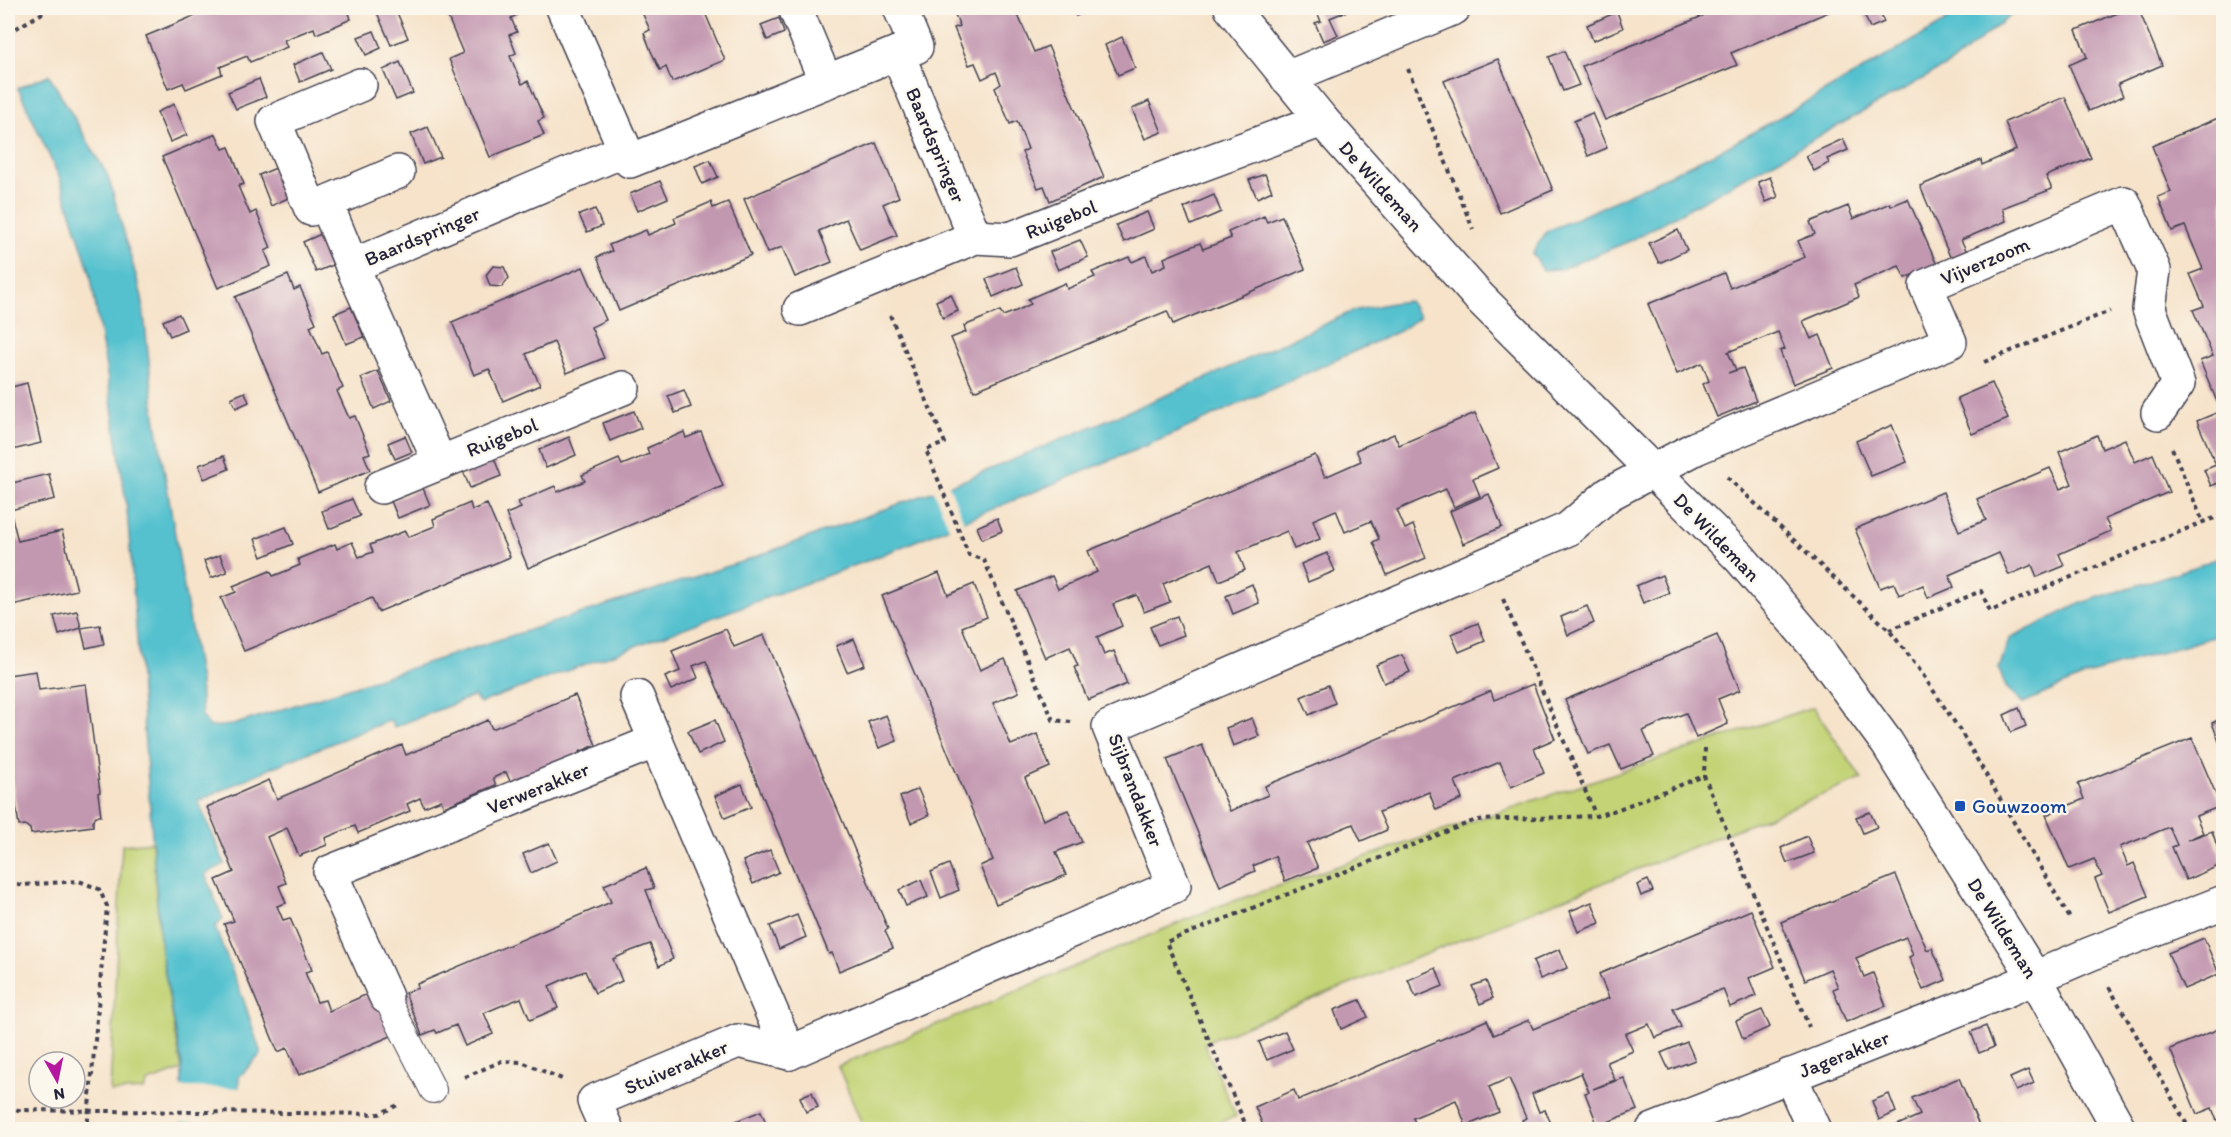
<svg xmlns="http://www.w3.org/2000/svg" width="2231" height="1137" font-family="Itim,sans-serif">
<rect width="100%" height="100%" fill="#fbf7ec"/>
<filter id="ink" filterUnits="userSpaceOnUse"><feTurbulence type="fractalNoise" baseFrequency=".0167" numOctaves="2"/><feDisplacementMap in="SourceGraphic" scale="12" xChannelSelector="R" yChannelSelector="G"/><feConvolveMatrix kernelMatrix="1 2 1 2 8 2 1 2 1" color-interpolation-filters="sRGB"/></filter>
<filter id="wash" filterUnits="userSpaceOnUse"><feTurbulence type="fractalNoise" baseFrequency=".008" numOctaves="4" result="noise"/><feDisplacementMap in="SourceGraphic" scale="24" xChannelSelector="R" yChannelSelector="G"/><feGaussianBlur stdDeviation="1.35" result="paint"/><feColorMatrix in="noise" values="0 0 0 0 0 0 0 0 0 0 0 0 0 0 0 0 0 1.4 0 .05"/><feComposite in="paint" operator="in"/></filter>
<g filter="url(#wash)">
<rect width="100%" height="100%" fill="#f6e3ca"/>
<g fill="#c3d376" stroke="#727a58" stroke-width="1.5">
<path d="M1813 707 1862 779 1204 1043 1236 1116 1203 1129H864L838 1066 1219 906Z"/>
<path d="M152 842 161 952 182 1070 148 1082 144 1090 110 1092 122 845Z"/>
</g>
<g fill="#55c1cf" stroke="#3c7285" stroke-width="1.5">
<path d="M1963 8H2020L1951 63 1630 241 1561 269 1543 270 1532 253 1547 231 1600 208 1727 147 1866 68 1940 25Z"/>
<path d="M49 75 108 176 142 297 155 416 200 682 202 716 210 727 233 725 744 561 967 479 1202 380 1353 311 1392 303 1409 301 1420 317 1399 331 1169 436 872 559 480 703 474 696 394 727 390 720 273 767 198 801 225 864 205 874 223 919 215 927 244 1001 261 1054 239 1077 237 1129H181L182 1065 161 952 127 509 108 380 90 272 60 179 18 88Z"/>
<path d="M2223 555V634L2087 675 2023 703 2006 687 1999 669 2009 639 2081 603 2201 565Z"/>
</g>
<g fill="#f6e3ca">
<path d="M948 483 965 524 950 530 933 489Z"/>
<path d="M179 1087 242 1088 241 1124 178 1122Z"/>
</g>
<g id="blocks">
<g fill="#c297b0">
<path d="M213 8H362L349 13 351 19 333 27 316 34 314 28 284 40 287 47 250 62 247 56 220 67 222 74 186 89 183 83 168 89 146 36Z"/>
<path d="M375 8H395L408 38 391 45Z"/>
<path d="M444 8H514L517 15 511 18 517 32 509 35 516 53 510 56 522 84 528 81 544 118 538 121 544 135 490 157 449 59 463 53Z"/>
<path d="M640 8H703L725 60 672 82 666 67 660 70 651 51 644 33 650 30Z"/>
<path d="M952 8H1015L1034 52 1048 46 1104 177 1050 201 1044 186 1038 188 1022 152 1028 149 1017 121 1010 124 995 88 1001 84 996 72 982 79 975 63 969 65 954 28 960 26Z"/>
<path d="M1073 8H1096L1076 16Z"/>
<path d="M1315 8H1354L1330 18 1338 35 1323 41 1315 23 1321 21Z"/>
<path d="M1710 8H1838L1731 53 1737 65 1605 120 1582 66 1712 12Z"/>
<path d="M1878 8 1884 22 1870 28 1864 14Z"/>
<path d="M2130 8H2138L2162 65 2118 84 2123 96 2089 111 2069 65 2087 57 2076 30Z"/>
<path d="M1617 12 1623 28 1593 41 1587 25Z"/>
<path d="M779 18 784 33 767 40 761 25Z"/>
<path d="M374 31 381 48 366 55 358 37Z"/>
<path d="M1122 37 1135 68 1118 75 1105 45Z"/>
<path d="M1564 51 1579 85 1563 91 1549 57Z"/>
<path d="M323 52 331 69 300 82 293 65Z"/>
<path d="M1498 59 1553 190 1500 213 1444 81Z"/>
<path d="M400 62 413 93 396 100 383 70Z"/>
<path d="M259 79 266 97 236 109 228 92Z"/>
<path d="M2065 97 2091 158 2046 176 2052 189 2002 208 2006 221 1961 240 1967 252 1951 259 1920 186 1981 160 1982 165 2016 150 2005 122Z"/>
<path d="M1149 101 1162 132 1145 139 1132 109Z"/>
<path d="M174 104 187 135 170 142 157 112Z"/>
<path d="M1592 113 1607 148 1588 156 1574 121Z"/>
<path d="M2223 116V481L2211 486 2204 470 2216 465 2197 421 2221 411 2200 361 2213 356 2193 310 2204 306 2190 274 2203 269 2185 226 2172 231 2158 197 2171 192 2152 146Z"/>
<path d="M428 127 441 157 423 164 411 134Z"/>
<path d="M216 134 223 149 229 147 244 184 238 186 250 214 256 211 271 248 265 251 271 266 218 288 162 157Z"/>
<path d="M1843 139 1848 150 1827 159 1829 163 1814 171 1806 156Z"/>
<path d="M876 143 899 197 883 204 897 235 860 250 846 219 819 231 832 262 795 277 782 247 767 253 744 199Z"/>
<path d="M710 160 718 177 702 184 695 166Z"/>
<path d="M276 168 288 198 271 206 259 175Z"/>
<path d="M1265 174 1272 191 1257 198 1249 180Z"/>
<path d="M1770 177 1778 197 1766 202 1758 182Z"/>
<path d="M660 181 668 198 637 211 630 194Z"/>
<path d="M1214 195 1221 212 1191 225 1184 208Z"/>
<path d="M1908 199 1937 265 1905 278 1899 266 1854 285 1859 297 1803 321 1811 339 1820 335 1833 368 1793 384 1780 351 1785 349 1778 332 1728 352 1736 370 1728 373 1743 368 1756 401 1717 417 1703 384 1709 381 1702 363 1677 374 1648 304 1724 273 1730 288 1805 257 1798 241 1815 234 1810 222 1848 206 1853 219 1890 203 1891 206Z"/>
<path d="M711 202 713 208 728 202 751 255 619 311 597 257 612 251 609 245 646 230 648 235 676 223 674 218Z"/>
<path d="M595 209 602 226 587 232 579 215Z"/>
<path d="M1147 212 1154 229 1124 242 1116 225Z"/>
<path d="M1264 216 1267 222 1282 216 1305 269 1173 324 1167 311 974 391 951 338 966 332 964 326 1000 311 1003 316 1016 311 1031 304 1028 299 1065 283 1067 289 1095 277 1092 272 1129 257 1132 262 1146 256 1152 271 1166 265 1164 258 1200 243 1203 249 1231 238 1228 232Z"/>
<path d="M1678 230 1687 250 1659 263 1649 243Z"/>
<path d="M321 234 333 265 316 272 303 242Z"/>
<path d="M1080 240 1088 257 1058 270 1050 252Z"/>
<path d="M493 266 504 267 509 278 502 287 490 286 486 275Z"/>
<path d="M583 267 606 320 591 327 604 358 567 373 554 342 526 354 540 385 503 401 489 369 474 375 452 322Z"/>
<path d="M1016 267 1023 284 993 297 986 279Z"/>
<path d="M288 275 294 290 300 287 316 323 310 326 322 354 327 352 343 388 337 391 349 418 355 416 370 453 364 455 370 470 318 492 235 297Z"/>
<path d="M951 294 958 311 943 318 936 301Z"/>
<path d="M351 307 364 337 346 344 334 314Z"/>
<path d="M179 314 186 329 170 336 163 321Z"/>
<path d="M378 371 391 401 374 409 361 378Z"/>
<path d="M27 383 41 443 8 451V388Z"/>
<path d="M1992 383 2008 419 1972 434 1957 398Z"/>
<path d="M684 390 691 407 675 413 668 396Z"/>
<path d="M245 392 249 402 236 408 231 398Z"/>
<path d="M634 411 641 428 610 441 603 423Z"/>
<path d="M1475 413 1498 468 1473 479 1480 496 1454 507 1446 489 1397 510 1405 529 1413 525 1426 558 1387 575 1373 542 1379 539 1371 521 1345 532 1336 510 1313 520 1320 539 1294 549 1287 531 1238 552 1245 570 1219 581 1212 563 1163 584 1170 602 1144 612 1137 595 1113 604 1122 626 1097 637 1104 655 1114 651 1127 684 1088 700 1074 667 1078 666 1070 647 1045 658 1017 591 1052 576 1058 589 1097 572 1088 551 1315 455 1325 477 1361 461 1356 450 1394 434 1399 445Z"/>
<path d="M1892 425 1907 462 1871 476 1856 441Z"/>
<path d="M684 432 686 438 701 432 723 486 528 568 506 514 521 508 518 502 555 486 557 492 585 481 582 475 619 459 622 465 649 454 647 448Z"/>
<path d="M2097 435 2102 449 2125 439 2135 462 2153 454 2169 492 2105 519 2111 531 2059 554 2064 566 2037 577 2032 565 2009 575 1999 553 1949 575 1954 587 1928 598 1923 585 1899 595 1894 583 1880 588 1855 529 1943 492 1959 531 1986 520 1977 499 2050 468 2060 489 2072 484 2059 452Z"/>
<path d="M405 436 412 452 395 459 388 443Z"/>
<path d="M569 437 576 455 546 468 539 450Z"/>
<path d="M224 456 229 469 204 479 199 465Z"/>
<path d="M494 458 501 476 470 488 463 471Z"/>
<path d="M49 474 55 499 10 510 18 541 62 531 77 590 8 606V484Z"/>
<path d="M423 488 430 505 398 518 391 501Z"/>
<path d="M1489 494 1502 527 1463 544 1450 511Z"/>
<path d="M352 499 360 516 329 529 322 511Z"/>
<path d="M470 503 472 510 487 504 510 557 378 612 372 598 244 651 221 598 236 592 233 586 270 571 273 576 286 571 300 565 298 559 335 544 337 549 352 542 359 557 373 552 370 545 405 531 408 537 435 526 433 519Z"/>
<path d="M997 518 1002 531 982 539 977 527Z"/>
<path d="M286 527 293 544 262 557 255 539Z"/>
<path d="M1327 553 1335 571 1308 582 1301 564Z"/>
<path d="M220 555 227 572 211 578 204 561Z"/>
<path d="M939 573 948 595 974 584 987 617 962 627 971 649 980 670 1005 659 1019 692 993 703 1011 745 1037 734 1050 767 1025 778 1043 820 1068 810 1082 842 1056 852 1066 875 996 904 980 866 993 860 882 596Z"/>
<path d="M1662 575 1669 593 1643 603 1636 586Z"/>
<path d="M1252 584 1259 603 1233 614 1226 596Z"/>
<path d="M1587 606 1594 623 1568 635 1561 617Z"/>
<path d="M77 611 81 628 59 635 54 616Z"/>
<path d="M1177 616 1184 635 1158 645 1150 627Z"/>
<path d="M1478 623 1485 641 1459 652 1451 634Z"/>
<path d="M100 625 104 644 86 648 81 628Z"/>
<path d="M726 629 734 647 764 635 888 929 885 931 893 948 839 971 832 953 829 954 706 661 693 666 698 678 671 690 665 677 680 671 672 651Z"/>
<path d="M1717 635 1740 690 1718 699 1728 724 1696 738 1686 713 1663 722 1643 731 1654 756 1621 769 1610 745 1588 754 1565 700Z"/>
<path d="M854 639 865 665 847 672 836 646Z"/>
<path d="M1402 655 1410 672 1384 683 1376 665Z"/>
<path d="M36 671 39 690 86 684 100 792 98 793 101 816H96L93 821V826L31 834 30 829 25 825 19 826 9 759H11L8 732V675Z"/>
<path d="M1533 684 1555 739 1534 748 1544 773 1511 787 1500 762 1455 781 1462 799 1436 810 1429 792 1379 812 1387 830 1361 841 1353 824 1307 843 1318 868 1285 881 1275 856 1253 866 1255 871 1220 886 1167 759 1202 745 1230 811 1268 795 1265 786 1491 691 1494 700Z"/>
<path d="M1328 685 1335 703 1309 715 1301 697Z"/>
<path d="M575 695 596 745 579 752 582 759 530 782 527 774 510 781 506 772 493 778 496 785 444 807 441 800 424 807 420 798 407 804 410 811 358 833 355 826 325 838 327 845 299 856 287 828 267 837 286 883 279 886 286 903 277 906 283 920 290 918 312 970 305 972 317 1002 325 1000 329 1011 372 992 391 1036 299 1075 287 1048 278 1052 224 924 234 921 216 880 234 872 207 807 269 780 277 799 402 745 406 755 488 720 492 729Z"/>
<path d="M2019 708 2026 726 2011 732 2004 715Z"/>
<path d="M886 715 897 741 879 748 868 722Z"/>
<path d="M1252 718 1259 736 1233 746 1226 728Z"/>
<path d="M2223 718V752L2212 723Z"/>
<path d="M715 720 724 742 698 754 688 731Z"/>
<path d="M2192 738 2221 806 2196 816 2203 833 2187 840 2212 831 2223 864 2186 880 2172 847 2177 845 2169 827 2145 837 2120 847 2128 866 2134 863 2148 896 2109 912 2095 879 2102 876 2094 859 2069 869 2046 815 2084 799 2078 784Z"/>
<path d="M742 784 751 807 725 818 715 796Z"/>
<path d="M918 789 929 815 911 823 900 797Z"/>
<path d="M1870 812 1877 827 1863 833 1856 817Z"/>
<path d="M1807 836 1814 853 1787 863 1781 848Z"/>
<path d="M549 843 557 861 531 873 523 854Z"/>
<path d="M770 850 779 872 753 884 743 861Z"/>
<path d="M949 864 959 890 941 898 931 872Z"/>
<path d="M646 868 654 888 646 890 673 959 659 966 650 944 631 951 613 959 622 981 595 993 585 971 567 978 549 986 558 1008 530 1020 521 998 503 1005 484 1013 493 1034 465 1046 456 1025 437 1033 435 1030 422 1035 405 993 418 988 417 984 611 902 604 885Z"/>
<path d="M1896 875 1927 950 1932 948 1946 980 1923 990 1909 957 1913 955 1906 937 1856 958 1864 977 1873 973 1886 1006 1846 1022 1833 989 1838 987 1830 969 1805 980 1781 922Z"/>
<path d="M921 880 928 897 906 906 899 890Z"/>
<path d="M1648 880 1653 891 1641 896 1637 885Z"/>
<path d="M1592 902 1600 923 1578 932 1570 911Z"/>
<path d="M1751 910 1775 967 1749 978 1756 996 1730 1007 1723 989 1673 1009 1681 1027 1655 1038 1649 1024 1625 1034 1633 1051 1607 1062 1615 1080 1593 1089 1624 1078 1637 1110 1598 1126 1585 1093 1589 1092 1581 1073 1532 1094 1539 1112 1545 1110 1554 1130H1527L1522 1120 1526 1118 1509 1078 1489 1087 1499 1112 1466 1126 1456 1100 1413 1118 1418 1130H1265L1255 1107 1294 1090 1298 1100 1487 1020 1494 1035 1529 1020 1533 1029 1609 998 1599 974Z"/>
<path d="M797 915 806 937 779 949 770 926Z"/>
<path d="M2204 938 2219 974 2184 989 2168 953Z"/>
<path d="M1560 949 1567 968 1540 979 1533 961Z"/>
<path d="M1436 968 1443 986 1416 997 1408 980Z"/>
<path d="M1486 981 1493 998 1480 1004 1472 986Z"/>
<path d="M1360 1000 1368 1017 1341 1029 1334 1010Z"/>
<path d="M1762 1010 1770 1027 1743 1039 1736 1021Z"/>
<path d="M1986 1026 1994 1047 1979 1053 1971 1032Z"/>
<path d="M2221 1028 2223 1034V1119L2217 1121 2212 1108 2197 1114 2170 1049Z"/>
<path d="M1285 1031 1293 1049 1267 1060 1259 1042Z"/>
<path d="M1687 1042 1695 1060 1669 1070 1661 1053Z"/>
<path d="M2028 1070 2034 1083 2016 1091 2010 1078Z"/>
<path d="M1959 1078 1981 1130H1886L1920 1115 1912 1098Z"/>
<path d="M812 1092 818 1107 806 1112 800 1097Z"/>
<path d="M1889 1094 1896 1112 1879 1120 1872 1101Z"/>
<path d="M761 1111 769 1130H716V1129Z"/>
</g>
</g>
</g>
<g filter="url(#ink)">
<use href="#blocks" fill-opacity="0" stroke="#423f50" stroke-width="1.5"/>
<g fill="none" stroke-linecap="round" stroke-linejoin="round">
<defs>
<path id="pedestrian" d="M386 997 433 1090"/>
<g id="minor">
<path d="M563 8 630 161 897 53 975 237"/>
<path d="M795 8 826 82"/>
<path d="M897 53 916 47 900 8"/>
<path d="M1287 78 1454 8"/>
<path d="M360 85 274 121 311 209 398 172"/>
<path d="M326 203 352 266"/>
<path d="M800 309 975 237 1010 239 1138 188 1322 120"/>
<path d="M440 463 352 266 625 150"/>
<path d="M381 487 623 388"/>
<path d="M637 697 656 741"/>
<path d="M386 997 330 872 656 741 789 1053"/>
<path d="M789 1053 1174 886 1109 727 1568 529 1609 494 1696 448 1950 342 1926 286 2124 203 2154 270 2149 309 2178 384 2158 413"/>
<path d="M1790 1075 1814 1130"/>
<path d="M607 1130 594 1101 738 1041 789 1053"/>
<path d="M1653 1130 2002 992 2090 954 2224 902"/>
</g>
<path id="tertiary" d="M1231 8 1322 120 1479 297 1740 558 1817 648 1887 743 2035 978 2120 1130"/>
</defs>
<use href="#pedestrian" stroke="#423f50" stroke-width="28"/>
<use href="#minor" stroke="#423f50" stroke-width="36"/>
<use href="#tertiary" stroke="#423f50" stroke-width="36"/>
<g stroke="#423f50" stroke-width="4" stroke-dasharray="4.5 4.5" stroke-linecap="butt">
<path d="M8 33 51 8"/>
<path d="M1408 69 1473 229"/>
<path d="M890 315 945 443 926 450 969 555 984 560 1053 720 1071 722"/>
<path d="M1984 362 2110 311"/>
<path d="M2172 448 2203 522"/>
<path d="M1727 477 1889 630 1917 666 1961 732 2071 920"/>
<path d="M1503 599 1596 816 1616 810 1704 776"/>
<path d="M1889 630 1981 591 1990 611 2203 522 2224 515"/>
<path d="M1705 748 1704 776 1809 1027"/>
<path d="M8 886 79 881 99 889 107 906 87 1130"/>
<path d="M2109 987 2190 1130"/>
<path d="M465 1077 502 1061 522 1062 562 1079"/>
<path d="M8 1106 18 1110 379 1114 400 1104"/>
<path d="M1248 1130 1166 942 1476 820 1596 816"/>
</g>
<use href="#pedestrian" stroke="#fff" stroke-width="26"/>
<use href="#minor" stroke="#fff" stroke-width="33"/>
<use href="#tertiary" stroke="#fff" stroke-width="33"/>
</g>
</g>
<rect fill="#1a4fb4" stroke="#fbf7ec" stroke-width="2" x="1954" y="800" width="12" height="12" rx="3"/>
<g text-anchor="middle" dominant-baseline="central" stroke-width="4.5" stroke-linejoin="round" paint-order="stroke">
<g font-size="20" fill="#22223b" stroke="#fbf7ec">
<text transform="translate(936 145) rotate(67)">Baardspringer</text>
<text transform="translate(1381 186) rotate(48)">De Wildeman</text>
<text transform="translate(1061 219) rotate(-22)">Ruigebol</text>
<text transform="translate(422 236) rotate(-23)">Baardspringer</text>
<text transform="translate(1985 261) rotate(-23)">Vijverzoom</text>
<text transform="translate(502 437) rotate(-22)">Ruigebol</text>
<text transform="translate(1717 537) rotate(46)">De Wildeman</text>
<text transform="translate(538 788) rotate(-22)">Verwerakker</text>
<text transform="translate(1136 790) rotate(69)">Sijbrandakker</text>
<text transform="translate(2003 928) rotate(58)">De Wildeman</text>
<text transform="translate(1844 1054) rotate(-22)">Jagerakker</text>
<text transform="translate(676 1067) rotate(-23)">Stuiverakker</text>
</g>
<g font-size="20" fill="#164399" stroke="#fbf7ec" text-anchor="start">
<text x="1972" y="806">Gouwzoom</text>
</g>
</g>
<rect width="2231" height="1137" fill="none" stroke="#fbf7ec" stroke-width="30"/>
<g transform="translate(57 1080) rotate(171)"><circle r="28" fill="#fbf7ec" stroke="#a4a2a5" stroke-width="1.5"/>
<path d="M0-4.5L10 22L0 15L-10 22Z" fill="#b5179e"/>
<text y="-9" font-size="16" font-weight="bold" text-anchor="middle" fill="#22223b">N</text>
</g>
</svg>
